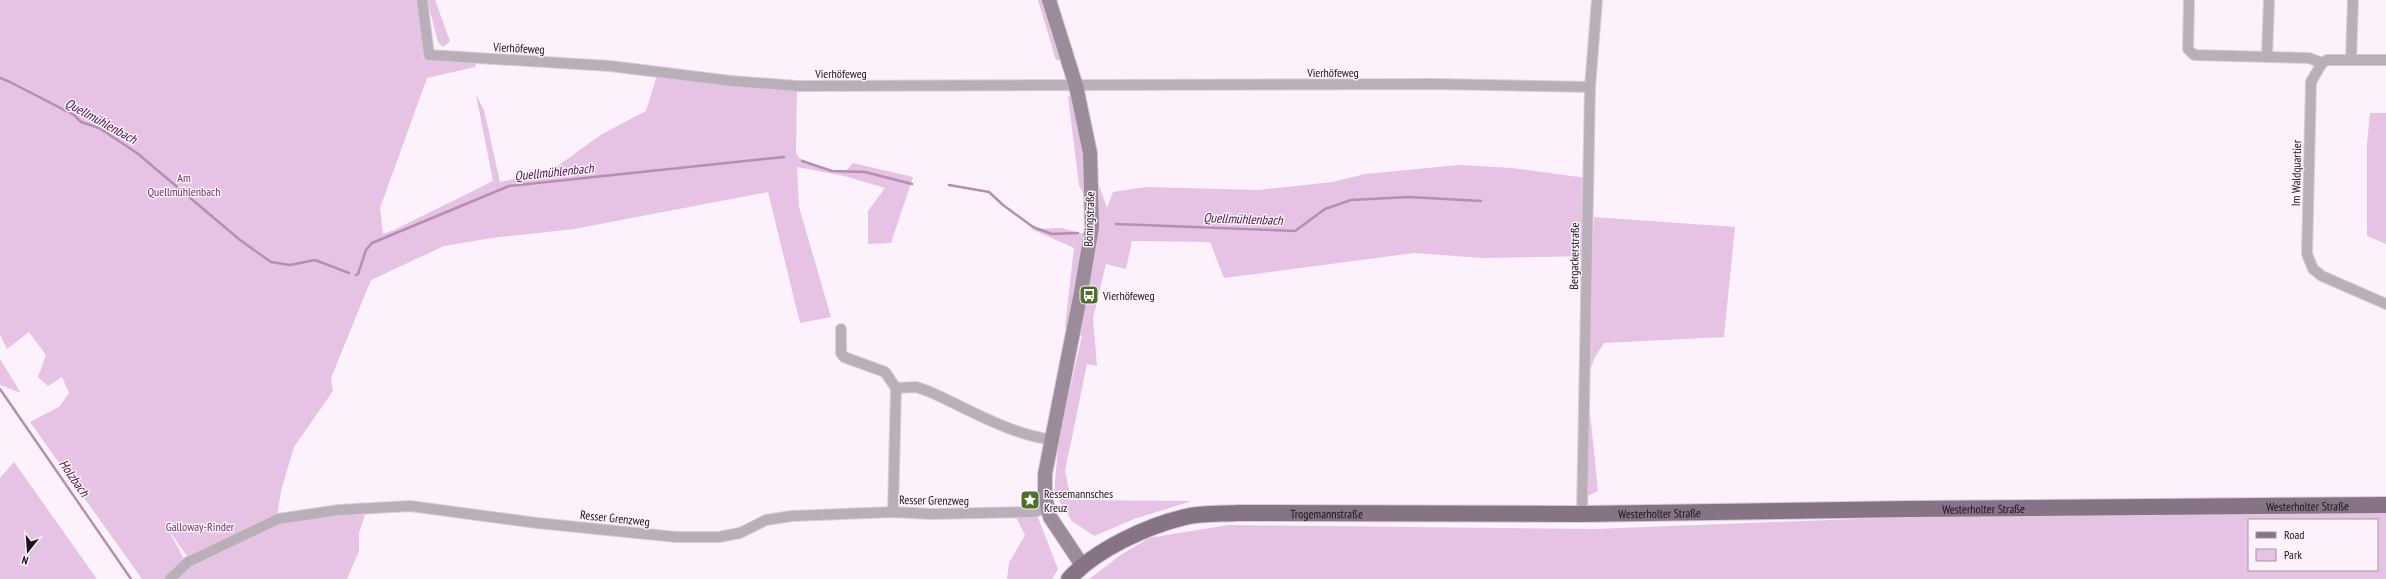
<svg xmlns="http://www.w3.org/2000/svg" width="2386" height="579" font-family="'PT Sans Narrow',sans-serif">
<rect width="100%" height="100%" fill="#fdf2fc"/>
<g fill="#e6c2e4" fill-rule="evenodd">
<path d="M0 0H418L424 53 422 58 429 55 478 58 475 67 427 78 380 208 383 234 394 230 493 181 476 95 484 110 500 182 552 170 602 134 646 111 658 72 797 86 796 152 799 158 828 170H847L853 163 913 177 891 243 868 244V211L885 188 844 176 797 167 799 207 831 317 800 323 768 192 574 229 492 238 444 246 371 280 331 378 333 391 294 447 281 491 277 517 362 502 359 514 365 515 359 533V551L347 579H172L188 564 187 556 168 529 186 563 170 579H142L30 422 59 407 69 393 62 377 48 386 38 377 46 355 29 332 7 349 0 335Z"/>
<path d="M427 0H435L450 41 443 47 438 42Z"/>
<path d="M1038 0H1057L1072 60H1056Z"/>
<path d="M1085 95 1096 150 1098 183 1107 208 1113 192 1146 187 1258 190 1332 182 1365 174 1459 165 1512 168 1586 178V256L1483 258 1414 253 1224 278 1210 242 1132 241 1126 269 1106 264 1093 318 1097 366 1087 364 1065 471 1071 500 1192 501 1134 519 1094 536 1072 521 1054 493 1059 437 1082 336 1065 327 1074 248 1031 229 1062 228 1094 237 1096 220 1079 185 1068 96Z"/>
<path d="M2370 113H2386V244L2367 236V144Z"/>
<path d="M1594 217 1735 227 1724 337 1604 343 1595 357 1589 373V403L1598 491 1583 498 1580 348 1591 269Z"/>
<path d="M0 359 21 393 0 385Z"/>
<path d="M14 462 97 579H0V478Z"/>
<path d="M2137 508 2386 510V579H1089L1122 554 1149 538 1228 525 1594 529ZM2249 520H2377V570H2249Z"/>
<path d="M1015 515H1037L1058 569 1052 579H1007L1009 563 1025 535Z"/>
</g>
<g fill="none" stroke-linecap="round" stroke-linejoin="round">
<g stroke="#b58fb2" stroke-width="2.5">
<path d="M0 78 10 82 74 115 81 122 99 128 137 153 240 240 271 262 290 265 315 260 349 273"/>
<path d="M802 161 832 171 865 172 912 184"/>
<path d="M949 185 989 192 1003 205 1033 227 1052 234 1078 233"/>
<path d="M1116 224 1295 231 1325 209 1351 200 1409 197 1481 201"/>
<path d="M356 275 358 274 366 250 372 243 509 186 784 157"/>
<path d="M0 389 131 579"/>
</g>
<defs>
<g id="minor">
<path d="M422 0 429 55 610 66 731 81 797 86 1435 84 1590 87"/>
<path d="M2189 0 2188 49 2194 55 2309 58 2322 63"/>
<path d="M2267 56 2269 0"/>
<path d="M2351 59 2353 0"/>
<path d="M2386 60H2327L2322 63 2311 82 2307 254 2313 269 2322 276 2386 304"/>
<path d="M841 329V353L844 357 885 372 896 388 916 387 928 391C969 409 1008 434 1053 440"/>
<path d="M893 512 896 388"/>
<path d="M1582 514 1590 87 1597 0"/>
<path d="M170 579 188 562 278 519 339 510 410 506 537 523 676 537H719L740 533 766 520 792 516 893 512 931 514 1034 512 1047 508"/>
</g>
<path id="secondary" d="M1049 0 1076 86 1090 153 1092 227 1081 292 1045 474V496L1050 517 1082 565"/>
<g id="primary">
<path id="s1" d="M1069 579C1095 550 1147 526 1185 517 1201 513 1220 514 1237 513L1582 514 1908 509 2386 505"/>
</g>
</defs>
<use href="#minor" stroke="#d9ced8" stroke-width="12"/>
<use href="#secondary" stroke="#d9ced8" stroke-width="16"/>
<use href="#primary" stroke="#d9ced8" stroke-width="18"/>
<use href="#minor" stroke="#baaeb9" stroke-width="10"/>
<use href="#secondary" stroke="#9c8c9b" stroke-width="14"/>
<use href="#primary" stroke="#877386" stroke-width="16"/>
</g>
<defs>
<symbol id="bus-square" viewBox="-11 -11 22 22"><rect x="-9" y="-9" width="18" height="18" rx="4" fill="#4d712a" stroke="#fdf2fc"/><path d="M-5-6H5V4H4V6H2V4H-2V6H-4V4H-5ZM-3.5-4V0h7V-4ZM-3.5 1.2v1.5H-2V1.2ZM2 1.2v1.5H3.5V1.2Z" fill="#fff"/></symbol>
<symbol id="sight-square" viewBox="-11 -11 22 22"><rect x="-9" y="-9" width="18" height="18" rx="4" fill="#4d712a" stroke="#fdf2fc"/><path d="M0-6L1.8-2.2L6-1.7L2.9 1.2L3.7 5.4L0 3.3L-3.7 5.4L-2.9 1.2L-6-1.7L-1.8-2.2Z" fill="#fff"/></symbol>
</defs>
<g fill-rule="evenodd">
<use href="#bus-square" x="1078" y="284" width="22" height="22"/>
<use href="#sight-square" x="1019" y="489" width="22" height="22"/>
</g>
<g text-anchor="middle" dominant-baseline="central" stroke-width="3" stroke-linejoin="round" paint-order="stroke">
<g font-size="12" fill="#1b121a" stroke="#fdf2fc">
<text transform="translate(519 48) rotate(3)">Vierhöfeweg</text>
<text x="1333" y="72">Vierhöfeweg</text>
<text x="841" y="73">Vierhöfeweg</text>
<text transform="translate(2296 173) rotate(-89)">Im Waldquartier</text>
<text transform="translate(1089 219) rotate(-88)">Böningstraße</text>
<text transform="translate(1574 256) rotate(-89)">Bergackerstraße</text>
<text transform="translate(934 500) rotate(1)">Resser Grenzweg</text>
<text stroke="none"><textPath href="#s1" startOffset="1256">Westerholter Straße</textPath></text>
<text stroke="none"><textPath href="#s1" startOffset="932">Westerholter Straße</textPath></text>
<text stroke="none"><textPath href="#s1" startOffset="608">Westerholter Straße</textPath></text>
<text stroke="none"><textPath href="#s1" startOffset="275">Trogemannstraße</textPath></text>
<text transform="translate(615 518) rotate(6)">Resser Grenzweg</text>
</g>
<g font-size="12" fill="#693867" stroke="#fdf2fc">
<text x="184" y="177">Am<tspan x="184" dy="14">Quellmühlenbach</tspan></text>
<text x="200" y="526">Galloway-Rinder</text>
</g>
<g font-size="12" fill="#1b121a" stroke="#fdf2fc" text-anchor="start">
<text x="1103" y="295">Vierhöfeweg</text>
<text x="1044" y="493">Ressemannsches<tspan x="1044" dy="14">Kreuz</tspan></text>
</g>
<g font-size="13" font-style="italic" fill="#441543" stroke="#fdf2fc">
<text transform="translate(101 121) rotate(29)">Quellmühlenbach</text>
<text transform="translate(554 172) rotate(-6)">Quellmühlenbach</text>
<text transform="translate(1243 219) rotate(2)">Quellmühlenbach</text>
<text transform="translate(74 478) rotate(55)">Holzbach</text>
</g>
</g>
<rect x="2248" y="519" width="130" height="52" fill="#fdf2fc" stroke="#a398a2"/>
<rect x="2256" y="532" width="20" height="6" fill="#877386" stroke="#a398a2"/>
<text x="2284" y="539" font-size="12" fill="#1b121a">Road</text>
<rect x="2256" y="549" width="20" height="12" fill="#e6c2e4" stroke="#a398a2"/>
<text x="2284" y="559" font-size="12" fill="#1b121a">Park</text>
<g transform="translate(28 551) rotate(197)" stroke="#fdf2fc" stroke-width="3" paint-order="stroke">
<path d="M0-3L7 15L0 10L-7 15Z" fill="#1b121a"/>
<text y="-6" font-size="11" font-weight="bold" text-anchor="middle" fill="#1b121a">N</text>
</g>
</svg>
